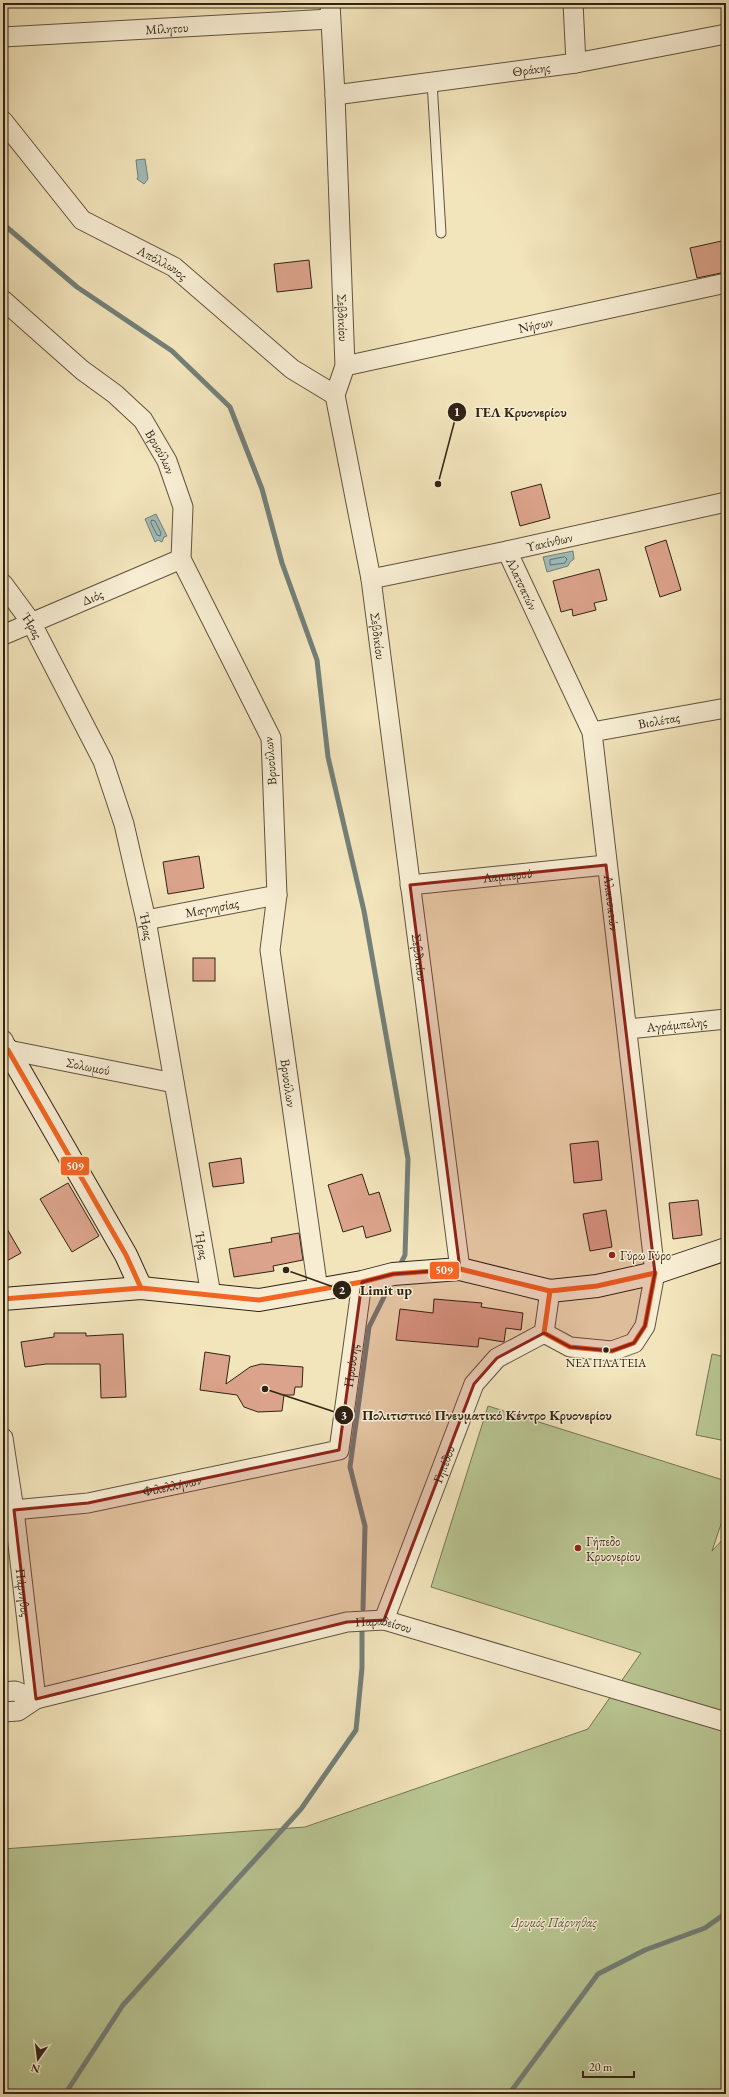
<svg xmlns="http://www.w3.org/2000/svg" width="729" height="2097" font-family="'EB Garamond',serif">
<rect width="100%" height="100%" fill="#f2e4bb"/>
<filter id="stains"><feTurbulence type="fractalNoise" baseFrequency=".005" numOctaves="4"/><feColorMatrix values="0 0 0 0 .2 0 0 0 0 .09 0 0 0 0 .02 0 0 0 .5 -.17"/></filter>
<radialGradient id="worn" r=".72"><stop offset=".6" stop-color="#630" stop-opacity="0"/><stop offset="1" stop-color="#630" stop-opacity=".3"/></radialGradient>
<g fill="#b8c592" stroke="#747453">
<path d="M712 1354 726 1357V1441L696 1435Z"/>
<path d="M488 1406 726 1481V1509L712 1551 726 1536V2094H3V1849L305 1827 588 1729 641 1653 431 1587Z"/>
</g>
<g fill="#9fbcba" stroke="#737f78">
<path d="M145 159 148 179 144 184 137 179 138 177 136 160Z"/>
<path d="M156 514 167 536 164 537 162 542 158 540 155 542 145 519Z"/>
<path d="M573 551 574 559 570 562 568 566 547 572 543 557Z"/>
</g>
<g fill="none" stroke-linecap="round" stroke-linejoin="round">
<g stroke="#687067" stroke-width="1">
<path d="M152 520 155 521 161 533 160 536 157 535 151 523Z"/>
<path d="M565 557 567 559 565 563 550 565V560Z"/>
</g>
<g stroke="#737f78" stroke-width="5">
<path d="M3 224 77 287 172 351 230 407 262 489 282 563 317 660 328 757 364 911 408 1159 405 1255 399 1267"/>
<path d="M363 1609 365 1526 350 1467 369 1327 392 1281"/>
<path d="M65 2094 123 2005 301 1809 356 1730 362 1668V1631"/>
<path d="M509 2094 598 1974 645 1950 705 1928 726 1913"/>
</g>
</g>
<g fill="#dba38b" stroke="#312314">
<path d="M726 240V272L697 278 690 248Z"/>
<path d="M309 260 312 288 277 292 274 264Z"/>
<path d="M541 484 550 518 520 526 511 492Z"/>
<path d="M666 540 681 590 660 597 645 547Z"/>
<path d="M599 569 607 600 594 603 596 610 573 616 572 609 561 612 553 581Z"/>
<path d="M199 856 204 888 168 894 163 862Z"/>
<rect x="193" y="958" width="22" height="23"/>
<path d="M598 1141 602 1180 574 1183 570 1144Z"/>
<path d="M241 1158 244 1183 213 1187 209 1163Z"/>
<path d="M362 1174 369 1195 379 1192 391 1231 366 1238 363 1226 343 1232 328 1185Z"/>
<path d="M68 1183 99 1236 72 1252 40 1199Z"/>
<path d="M698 1200 702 1235 673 1239 669 1203Z"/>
<path d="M606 1210 612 1247 590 1251 583 1214Z"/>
<path d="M3 1222 21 1253 3 1263Z"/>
<path d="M299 1233 303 1260 273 1266 274 1271 234 1277 229 1249 272 1242 271 1238Z"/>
<path d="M434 1299 482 1303 481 1307 523 1313 521 1330 506 1328 504 1342 479 1338 478 1347 396 1340 400 1309 433 1313Z"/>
<path d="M54 1333H86V1336L123 1334 126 1397 101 1398 100 1364H46L25 1367 21 1342 54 1337Z"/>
<path d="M205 1352 230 1356 226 1384 250 1367 261 1364 303 1367 302 1387H295L294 1395H284L282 1411 258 1412 244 1407 237 1395 200 1390Z"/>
</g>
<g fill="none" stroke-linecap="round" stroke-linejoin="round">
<defs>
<path id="lane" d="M432 82 441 233"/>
<g id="street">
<path id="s1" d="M330 3 335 95 345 366 335 395 371 579 460 1269"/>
<path d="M573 3 576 63"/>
<path id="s2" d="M3 37 330 19"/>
<path id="s3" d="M335 95 576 63 726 34"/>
<path id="s4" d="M3 121 82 220 174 267 292 369 335 395"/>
<path id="s5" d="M3 300 82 370 115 394 143 420 167 461 183 507 181 559 271 738 277 895 270 950 318 1290"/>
<path id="s6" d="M345 366 726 283"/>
<path id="s7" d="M507 551 592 732 655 1273 645 1326 634 1343 612 1351 570 1347 544 1333"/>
<path id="s8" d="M371 579 507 551 726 502"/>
<path id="s9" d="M3 584 31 622 103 761 124 824 146 920 211 1295"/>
<path id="s10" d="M3 635 181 559"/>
<path id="s11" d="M592 732 726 708"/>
<path id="s12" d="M410 885 606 865"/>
<path id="s13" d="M146 920 277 895"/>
<path id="s14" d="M628 1029 726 1019"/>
<path id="s15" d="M3 1040 8 1050 174 1083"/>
<path d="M544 1333 550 1291"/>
<path id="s16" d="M3 1438 14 1510 36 1699"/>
<path id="s17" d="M3 1511 88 1503 339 1450 362 1282"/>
<path id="s18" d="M384 1620 474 1384 497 1358 544 1333"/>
<path d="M3 1692 15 1691 36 1699"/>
<path id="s19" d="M3 1712 18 1711 36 1699 347 1622 384 1620 726 1722"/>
</g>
<g id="secondary">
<path d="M3 1049 8 1050 126 1255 141 1288"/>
<path d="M3 1299 141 1288 259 1300 362 1282 393 1274 460 1269 550 1291 597 1286 655 1273 726 1249"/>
</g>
</defs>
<use href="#lane" stroke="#61533e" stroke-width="11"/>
<use href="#street" stroke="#61533e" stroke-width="21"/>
<use href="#secondary" stroke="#312314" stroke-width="24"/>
<use href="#lane" stroke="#f7edd3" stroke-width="9"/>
<use href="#street" stroke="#f7edd3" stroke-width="19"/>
<use href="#secondary" stroke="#f7edd3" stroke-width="22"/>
<defs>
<g id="bus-1">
<path d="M3 1049 8 1050 126 1255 141 1288"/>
<path d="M655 1273 645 1326 634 1343 612 1351 570 1347 544 1333 550 1291 597 1286Z"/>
<path d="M3 1299 141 1288 259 1300 362 1282 393 1274 460 1269 550 1291"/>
</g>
</defs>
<use href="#bus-1" stroke="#f7edd3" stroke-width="8"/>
<use href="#bus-1" stroke="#f26522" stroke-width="5"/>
</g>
<path fill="#8f2418" fill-opacity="0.2" stroke="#8f2418" stroke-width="3" stroke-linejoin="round" d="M606 865 655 1273 645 1326 634 1343 612 1351 570 1347 544 1333 497 1358 474 1384 384 1620 347 1622 36 1699 14 1510 88 1503 339 1450 362 1282 393 1274 460 1269 410 885Z"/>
<g fill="#8f2418" stroke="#f7edd3" stroke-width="1.5">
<circle cx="612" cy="1255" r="4"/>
<circle cx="578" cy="1548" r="4"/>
</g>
<circle fill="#312314" stroke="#f7edd3" stroke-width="1.5" cx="606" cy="1350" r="3.5"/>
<g text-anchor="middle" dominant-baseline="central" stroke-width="3" stroke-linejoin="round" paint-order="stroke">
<g font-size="12" fill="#312314" stroke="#f7edd3">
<text x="606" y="1363">ΝΕΑ ΠΛΑΤΕΙΑ</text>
</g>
<g font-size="13" fill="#312314" stroke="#f7edd3">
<text stroke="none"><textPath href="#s2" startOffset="164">Μίλητου</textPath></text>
<text stroke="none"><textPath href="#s3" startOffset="198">Θράκης</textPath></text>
<text stroke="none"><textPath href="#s4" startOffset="218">Απόλλωνος</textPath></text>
<text stroke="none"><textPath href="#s1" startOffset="315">Σεβδικίου</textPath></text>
<text stroke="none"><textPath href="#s6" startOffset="195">Νήσων</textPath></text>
<text stroke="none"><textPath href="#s5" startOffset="221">Βρυούλων</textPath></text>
<text stroke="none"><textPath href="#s8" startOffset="182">Υακίνθων</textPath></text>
<text stroke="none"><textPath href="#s7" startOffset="36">Αλατσατών</textPath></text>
<text stroke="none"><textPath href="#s10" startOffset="97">Διός</textPath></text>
<text stroke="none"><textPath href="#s9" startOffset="51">Ήρας</textPath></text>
<text stroke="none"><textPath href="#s1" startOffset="639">Σεβδικίου</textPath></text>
<text stroke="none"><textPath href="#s11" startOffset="68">Βιολέτας</textPath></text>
<text transform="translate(270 761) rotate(-95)">Βρυούλων</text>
<text stroke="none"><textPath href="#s12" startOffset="98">Λαμπερού</textPath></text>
<text stroke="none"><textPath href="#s7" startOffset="372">Αλατσατών</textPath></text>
<text stroke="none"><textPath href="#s13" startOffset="67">Μαγνησίας</textPath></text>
<text stroke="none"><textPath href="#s9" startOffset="375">Ήρας</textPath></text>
<text stroke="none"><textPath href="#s1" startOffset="963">Σεβδικίου</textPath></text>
<text stroke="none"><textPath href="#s14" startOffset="49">Αγράμπελης</textPath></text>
<text stroke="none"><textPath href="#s15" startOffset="93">Σολωμού</textPath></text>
<text stroke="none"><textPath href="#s5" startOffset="880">Βρυούλων</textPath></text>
<text stroke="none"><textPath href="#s9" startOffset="699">Ήρας</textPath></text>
<text stroke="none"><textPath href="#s17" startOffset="427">Προύσης</textPath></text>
<text stroke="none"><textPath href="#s18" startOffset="167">Γηπέδου</textPath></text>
<text stroke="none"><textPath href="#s17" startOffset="171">Φιλελλήνων</textPath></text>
<text stroke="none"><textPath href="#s16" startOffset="156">Πάρνηθος</textPath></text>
<text stroke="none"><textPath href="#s19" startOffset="394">Παραδείσου</textPath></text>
</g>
<g font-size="13" fill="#312314" stroke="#f7edd3" text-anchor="start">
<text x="620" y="1255">Γύρω Γύρο</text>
<text x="586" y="1541">Γήπεδο<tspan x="586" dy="15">Κρυονερίου</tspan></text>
</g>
<g font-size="13" font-style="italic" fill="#5a543a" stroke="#f7edd3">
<text x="554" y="1922">Δρυμός Πάρνηθας</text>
</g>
</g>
<path fill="none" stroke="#312314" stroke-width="1.5" d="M438 484L457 412M286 1270L342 1290M265 1389L344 1415"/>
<g fill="#312314" stroke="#f7edd3" stroke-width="1.5">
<circle cx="438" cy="484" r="4"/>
<circle cx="286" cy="1270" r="4"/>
<circle cx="265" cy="1389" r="4"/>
<circle cx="457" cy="412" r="10"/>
<circle cx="342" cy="1290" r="10"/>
<circle cx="344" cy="1415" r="10"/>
</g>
<g font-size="12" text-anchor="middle" font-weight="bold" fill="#fff">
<text x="457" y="416">1</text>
<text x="342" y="1294">2</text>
<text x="344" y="1419">3</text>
</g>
<g font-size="14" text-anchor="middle" font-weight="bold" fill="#312314" stroke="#f7edd3" stroke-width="3" stroke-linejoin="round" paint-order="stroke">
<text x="521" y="417">ΓΕΛ Κρυονερίου</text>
<text x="386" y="1295">Limit up</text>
<text x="487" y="1420">Πολιτιστικό Πνευματικό Κέντρο Κρυονερίου</text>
</g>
<g stroke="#f7edd3" stroke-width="1.5">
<rect x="60" y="1156" width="30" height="20" rx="4" fill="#f26522"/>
<rect x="429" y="1261" width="31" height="19" rx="4" fill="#f26522"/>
</g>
<g font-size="11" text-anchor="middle" font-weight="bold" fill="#fff">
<text x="75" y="1170">509</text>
<text x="444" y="1274">509</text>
</g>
<rect width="729" height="2097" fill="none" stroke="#f2e4bb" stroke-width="16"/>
<rect x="4" y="4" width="721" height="2089" fill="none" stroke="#312314" stroke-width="2"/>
<rect x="8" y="8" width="713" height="2081" fill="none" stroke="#312314"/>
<g transform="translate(38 2059) rotate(194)" stroke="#f7edd3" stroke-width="3" paint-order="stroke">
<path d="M0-3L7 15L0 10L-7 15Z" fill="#312314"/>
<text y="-6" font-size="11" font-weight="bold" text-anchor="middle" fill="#312314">N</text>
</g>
<path d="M583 2071v6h51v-6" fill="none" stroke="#312314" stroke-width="2"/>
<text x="589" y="2071" font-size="12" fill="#312314" stroke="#f7edd3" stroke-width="3" paint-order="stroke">20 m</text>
<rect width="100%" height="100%" filter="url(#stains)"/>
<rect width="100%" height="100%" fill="url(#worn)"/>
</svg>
